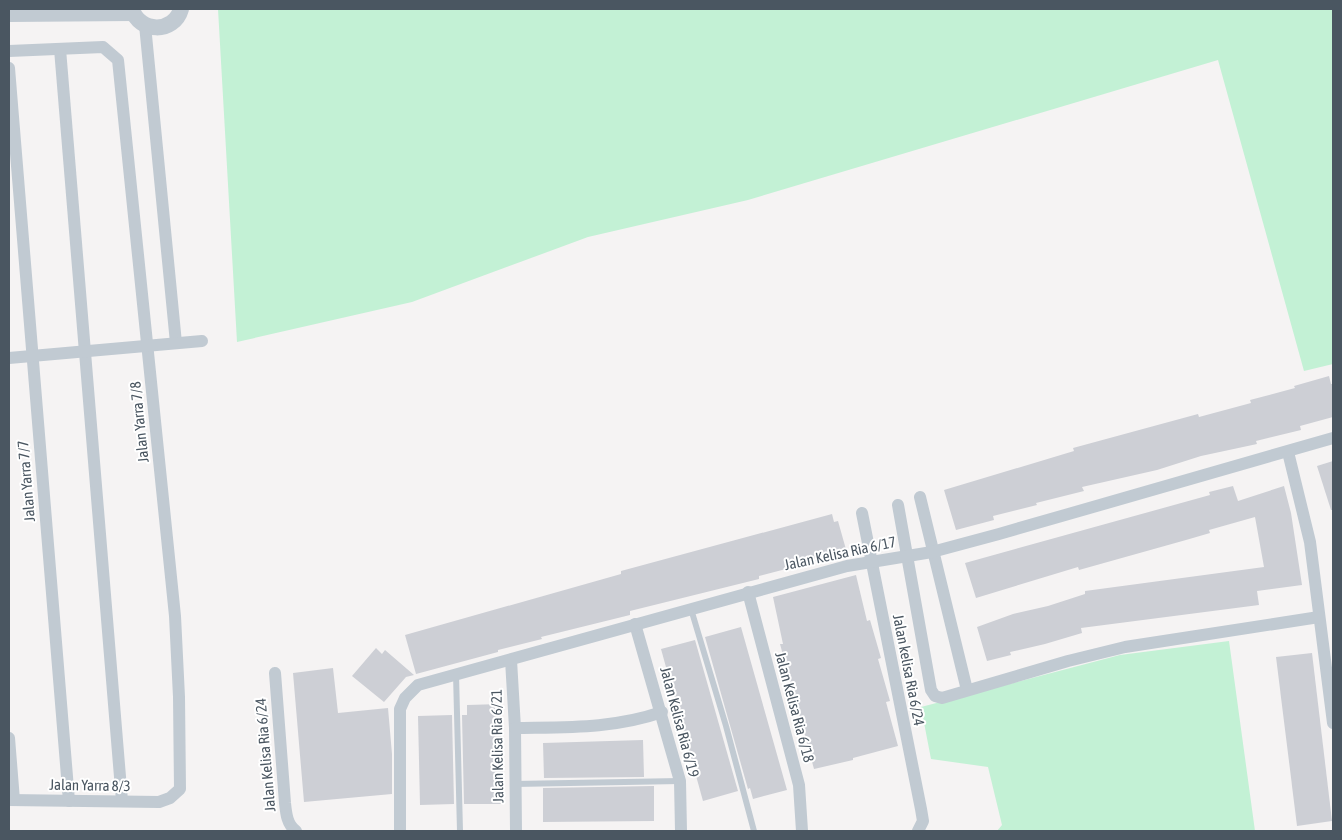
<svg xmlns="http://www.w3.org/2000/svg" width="1342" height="840" font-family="'Asap Condensed',sans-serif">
<rect width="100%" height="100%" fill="#f5f3f3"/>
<g fill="#c3f1d5">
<path d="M218 9H1333V364L1304 371 1218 60 748 200 588 237 412 302 237 342Z"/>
<path d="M1229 641 1255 831H997L1002 825 988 767 931 759 921 707 1120 655Z"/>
</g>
<g fill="#cdcfd5">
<path d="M1329 376 1331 384H1333V417L1300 426 1301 430 1256 441 1257 444 1201 456 1157 470 1082 487 1084 491 1036 503 1037 505 993 516 994 520 956 530 944 490 1074 451 1073 448 1198 414 1199 417 1251 403 1250 400 1295 388 1294 386Z"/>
<path d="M1333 461V510H1331L1317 466Z"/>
<path d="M1233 486 1238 501 1284 486 1291 513 1302 585 1257 591 1259 605 1081 628 1082 633 1045 644 1010 652 1011 655 987 661 977 627 1013 614 1048 606 1085 594V591L1264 567 1255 517 1209 530 1210 533 1186 540 1079 570 1078 567 976 598 965 563 1210 495 1209 492Z"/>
<path d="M832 514 834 522 838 521 847 553 759 576V579L630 611V615L541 637 542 639 498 650V652L416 674 405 635 621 574V571Z"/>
<path d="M856 575 867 621 870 620 881 658 878 659 890 701 886 702 898 746 853 758V760L814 769 780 644H783L773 597Z"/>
<path d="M741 627 787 790 753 799 750 788 748 789 705 637Z"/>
<path d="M695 640 738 791 703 801 661 649Z"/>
<path d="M376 648 382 654 385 650 414 675 406 677 384 702 352 676Z"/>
<path d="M1312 653 1332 821 1297 826 1276 657Z"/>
<path d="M333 668 338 713 388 708 392 754V794L304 802 293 673Z"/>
<path d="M501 704 504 804H464L462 715H467V705Z"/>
<path d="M452 715 454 804 420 805 418 716Z"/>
<path d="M643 740 644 777 544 778 543 743Z"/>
<path d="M654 786V821L543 822V788Z"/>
</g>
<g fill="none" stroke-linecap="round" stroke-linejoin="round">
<g stroke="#c1cad2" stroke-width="6">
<path d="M691 609 726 726 754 831"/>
<path d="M456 674 460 831"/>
<path d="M514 784 680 781"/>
</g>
<g stroke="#c1cad2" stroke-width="12">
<path d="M145 25 176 343"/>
<path d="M60 49 122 801"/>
<path d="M9 51 103 47 118 60 175 616 179 697 180 789 170 798 159 802 9 800"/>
<path d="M9 68 69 801"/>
<path d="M9 358 202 341"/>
<path d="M1288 452 1310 542 1333 723"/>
<path d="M920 497 967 690"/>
<path d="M898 505 931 690 935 696 942 698 1068 661 1125 647 1319 617"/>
<path d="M862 513 921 809 923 821 918 831"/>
<path d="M748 592 799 785 802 831"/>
<path d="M635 624 680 781 681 831"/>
<path d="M511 660 515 728 516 831"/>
<path d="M275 673 285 803C286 813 287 825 296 831"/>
<path d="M515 728C565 727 613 729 662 712"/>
<path d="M9 738 14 800"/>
<path d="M400 831V709L405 698 418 685 847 566 932 552 999 534 1333 438"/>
</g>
<g stroke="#c1cad2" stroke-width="16">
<path d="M132 9C139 33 174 34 181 9"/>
<path d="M9 14 133 13"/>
</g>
</g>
<g text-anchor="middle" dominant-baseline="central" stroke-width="4" stroke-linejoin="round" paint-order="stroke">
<g font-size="15" fill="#4a5661" stroke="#fff">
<text transform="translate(139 422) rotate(-96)">Jalan Yarra 7/8</text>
<text transform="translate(26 481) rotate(-95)">Jalan Yarra 7/7</text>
<text transform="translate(840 553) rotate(-12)">Jalan Kelisa Ria 6/17</text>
<text transform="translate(909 670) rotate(79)">Jalan kelisa Ria 6/24</text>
<text transform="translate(795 707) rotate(75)">Jalan Kelisa Ria 6/18</text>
<text transform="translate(680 722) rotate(75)">Jalan Kelisa Ria 6/19</text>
<text transform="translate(497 746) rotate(-91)">Jalan Kelisa Ria 6/21</text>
<text transform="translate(265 755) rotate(-95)">Jalan Kelisa Ria 6/24</text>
<text transform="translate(90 785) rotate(1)">Jalan Yarra 8/3</text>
</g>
</g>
<rect width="1342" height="840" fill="none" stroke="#4a5661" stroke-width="20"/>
</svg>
